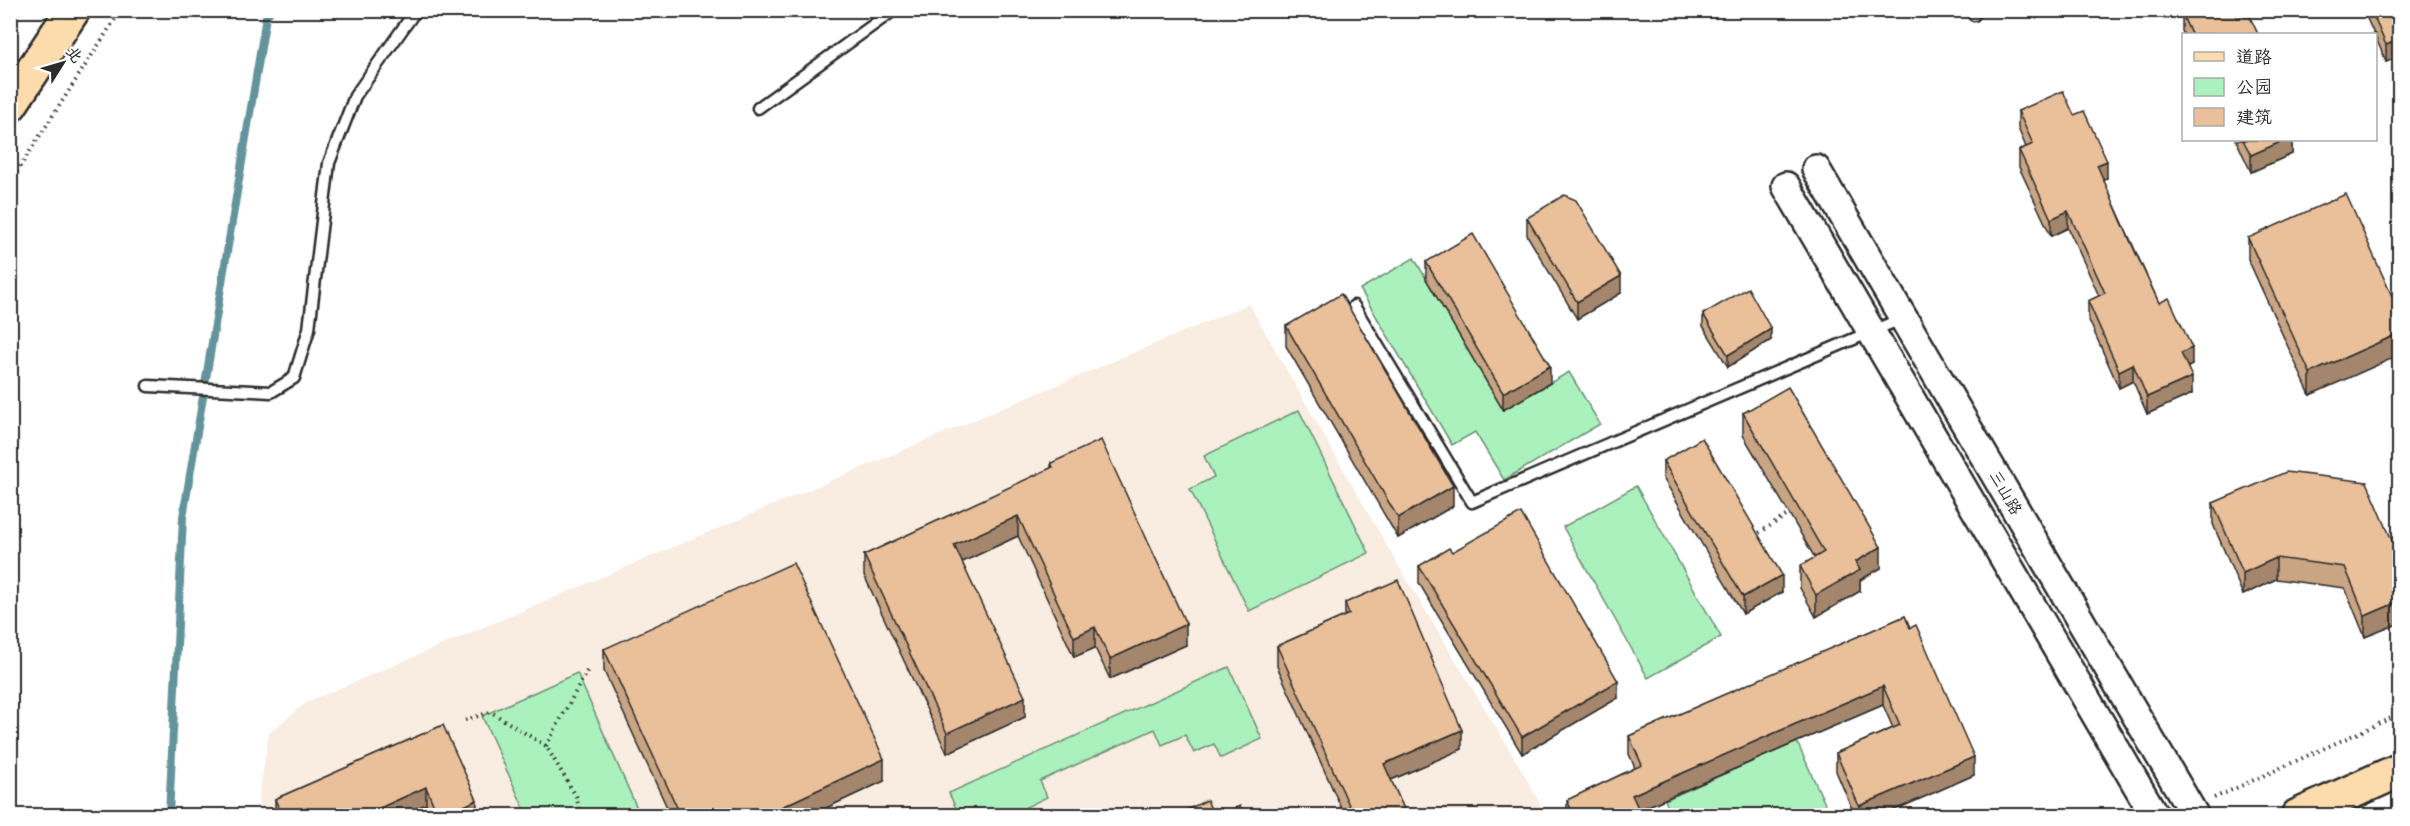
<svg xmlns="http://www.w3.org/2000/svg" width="2410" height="826" font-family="'Balsamiq Sans','LXGW WenKai TC',sans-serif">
<rect width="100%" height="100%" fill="#fff"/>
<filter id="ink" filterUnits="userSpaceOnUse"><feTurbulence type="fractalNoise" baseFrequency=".0167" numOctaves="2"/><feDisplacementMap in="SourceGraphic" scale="12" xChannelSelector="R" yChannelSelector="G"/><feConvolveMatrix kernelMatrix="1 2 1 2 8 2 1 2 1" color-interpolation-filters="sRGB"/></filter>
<g filter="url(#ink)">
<path fill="#f9ece1" d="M1249 304 1396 562 1524 774 1546 815 256 816 269 733 307 702Z"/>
<g fill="#abf1bd" stroke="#6b8e74" stroke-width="1.5">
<path d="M1414 258 1503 410 1569 372 1600 424 1504 480 1475 432 1452 445 1360 289Z"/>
<path d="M1299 410 1369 553 1249 611 1190 489 1214 477 1204 456Z"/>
<path d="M1636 486 1721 637 1648 678 1563 527Z"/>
<path d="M1229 667 1262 739 1221 758 1214 744 1194 753 1185 735 1162 745 1155 729 1040 781 1047 797 1026 807 1030 815H959L949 793Z"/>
<path d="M577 673 640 815H527L482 716Z"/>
<path d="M1797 742 1830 815H1671L1665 800Z"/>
</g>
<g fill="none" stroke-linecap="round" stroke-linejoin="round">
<path stroke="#64949b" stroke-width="8" d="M169 816 183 517 266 17 271 10"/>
<defs>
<g id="service">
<path d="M1971 10 1974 15"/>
<path d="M758 108 894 10"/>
<path d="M1354 306 1472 502 1903 318"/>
<path d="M148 386 271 392 294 378 309 329 329 163 355 96 416 10"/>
</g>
<g id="tertiary">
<path d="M1816 169 2195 816"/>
<path d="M1786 186 2155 816"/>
</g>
<g id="primary">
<path d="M10 105 73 10"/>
<path d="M2298 816 2400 770"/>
</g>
</defs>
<use href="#service" stroke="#2b2b2b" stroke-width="15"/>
<use href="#tertiary" stroke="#2b2b2b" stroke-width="32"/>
<use href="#primary" stroke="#2b2b2b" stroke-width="38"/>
<g stroke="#2b2b2b" stroke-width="4" stroke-dasharray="1.5 4.5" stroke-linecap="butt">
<path d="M10 182 121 10"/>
<path d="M1754 536 1789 514"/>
<path d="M465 720 491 712 546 746 576 796 581 816"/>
<path d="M546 746 588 669"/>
<path d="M2214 798 2400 714"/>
</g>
<use href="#service" stroke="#fff" stroke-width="10"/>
<use href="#tertiary" stroke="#fff" stroke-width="27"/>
<use href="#primary" stroke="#fcdcac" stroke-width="33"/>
</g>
<g fill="#c9a584" stroke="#2b2b2b" stroke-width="1.5">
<path d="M2363 10H2400V56L2386 62 2376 38V34H2374Z"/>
<path d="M2182 14 2238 18 2258 34 2184 35 2182 31Z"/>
<path d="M2018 111 2074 115 2107 178 2103 179 2159 303 2192 365 2188 367 2192 394 2147 414 2133 381 2119 388 2088 318V301L2099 296 2087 269 2068 228 2051 236 2019 167V150L2026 147 2018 128Z"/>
<path d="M2236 140H2292V154L2251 172Z"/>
<path d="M1527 218 1621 293 1577 319 1527 235Z"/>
<path d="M2248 238 2400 314 2310 395 2248 259Z"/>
<path d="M1426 262 1550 383 1503 410 1426 279Z"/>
<path d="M1703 314 1771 340 1728 367 1703 326Z"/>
<path d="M1286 326 1453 506 1398 538 1286 346Z"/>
<path d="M1743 413 1881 568 1860 580V591L1816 617 1800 588V566L1815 558 1743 435Z"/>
<path d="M1663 461 1782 592 1743 614 1663 478Z"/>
<path d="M1051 463 1186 645 1110 679 1095 648 1074 657 1018 536 962 562 1025 717 947 753 864 575V555L1051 468Z"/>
<path d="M2213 503 2400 559V623L2365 637 2345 588 2276 579 2243 595 2213 524Z"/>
<path d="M1452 552 1618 698 1522 754 1419 583V566Z"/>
<path d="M1345 603 1462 749 1391 780 1407 816H1345L1277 666V646L1345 616Z"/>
<path d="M1905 616 1974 775 1881 816H1855L1836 771V753L1893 728 1883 705 1639 810 1642 816H1567V800L1635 768 1629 754V736Z"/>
<path d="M604 649 884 781 809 816H671L604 671Z"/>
<path d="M443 725 477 816H431L426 804 400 816H275V799Z"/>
</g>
<g fill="#a4866c" stroke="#2b2b2b" stroke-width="1.5">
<path d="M2400 39V56L2386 62V45Z"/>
<path d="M2285 140H2292V154L2251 172V155Z"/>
<path d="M2107 161V178L2097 182V165Z"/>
<path d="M2068 211V228L2051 236V219Z"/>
<path d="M1621 276V293L1577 319V302Z"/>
<path d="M1771 329V340L1728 367V355Z"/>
<path d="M2400 333V355L2310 395V373Z"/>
<path d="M2192 348V365L2181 370V353Z"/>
<path d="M2133 364V381L2119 388V371Z"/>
<path d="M1550 366V383L1503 410V393Z"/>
<path d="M2192 377V394L2147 414V397Z"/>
<path d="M1453 486V506L1398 538V518Z"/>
<path d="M1018 516V536L954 566V545Z"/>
<path d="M1881 547V568L1860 580V591L1816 617V595L1855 562Z"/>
<path d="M2276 558V579L2243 595V573Z"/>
<path d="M1782 575V592L1743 614V597Z"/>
<path d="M2400 601V623L2365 637V616Z"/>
<path d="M1186 624V645L1110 679V659Z"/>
<path d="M1095 627V648L1074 657V637Z"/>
<path d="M1618 681V698L1522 754V737Z"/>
<path d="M1883 686V705L1632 813V795Z"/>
<path d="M1025 697V717L947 753V733Z"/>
<path d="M1462 730V749L1384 783V764Z"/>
<path d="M1974 757V775L1881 816H1859V806Z"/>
<path d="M884 759V781L809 816H762Z"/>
<path d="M426 787V804L400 816H362Z"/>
<path d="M477 800V816H442Z"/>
</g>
<g fill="#eac09a" stroke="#2b2b2b" stroke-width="1.5">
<path d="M2190 10H2234L2238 18 2248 13 2258 34H2191L2182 14Z"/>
<path d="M2371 10H2400V39L2386 45Z"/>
<path d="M2063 91 2074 115 2084 111 2107 161 2097 165 2127 234 2159 303 2169 298 2192 348 2181 353 2192 377 2147 397 2133 364 2119 371 2088 301 2105 293 2068 211 2051 219 2019 150 2033 144 2018 111Z"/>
<path d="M2243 140H2285L2251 155Z"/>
<path d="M2346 194 2400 314V333L2310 373 2248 238Z"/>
<path d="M1564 195 1576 200 1621 276 1577 302 1527 218Z"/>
<path d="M1473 234 1550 366 1503 393 1426 262Z"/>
<path d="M1748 288 1771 329 1728 355 1703 314Z"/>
<path d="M1341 294 1453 486 1398 518 1286 326Z"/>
<path d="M1788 387 1881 547 1855 562 1860 570 1816 595 1800 566 1824 552 1743 413Z"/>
<path d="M1702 438 1782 575 1743 597 1663 461Z"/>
<path d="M1101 440 1186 624 1110 659 1095 627 1074 637 1018 516 954 545 1025 697 947 733 864 555 1053 467 1051 463Z"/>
<path d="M2286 472 2367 482 2400 559V601L2365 616 2345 567 2276 558 2243 573 2213 503Z"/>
<path d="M1521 513 1618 681 1522 737 1419 566 1449 548 1452 552Z"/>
<path d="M793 563 884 759 762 816H681L604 649Z"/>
<path d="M1398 580 1462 730 1384 764 1407 816H1354L1277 646 1349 614 1345 603Z"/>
<path d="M1905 616 1910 628 1916 625 1974 757 1859 806 1836 753 1900 725 1883 686 1632 795 1642 816H1574L1567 800 1642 765 1629 736Z"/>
<path d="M443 725 477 800 442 816H438L426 787 362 816H282L275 799Z"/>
<path d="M1207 800 1214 816H1174Z"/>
<path d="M1240 806 1244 816H1217Z"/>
<path d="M908 809 911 816H894Z"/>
<path d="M1269 809 1272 816H1252Z"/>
</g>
</g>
<g text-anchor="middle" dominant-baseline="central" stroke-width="5" stroke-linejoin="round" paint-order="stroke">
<g font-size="16" fill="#2b2b2b" stroke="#fff">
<text transform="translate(2005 493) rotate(60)">三山路</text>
</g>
</g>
<rect width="2410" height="826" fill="none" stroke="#fff" stroke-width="36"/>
<rect x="18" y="18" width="2374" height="790" fill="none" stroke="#2b2b2b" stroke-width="2" filter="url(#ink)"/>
<rect x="2182" y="33" width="195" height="108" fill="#ffffff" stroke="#aaaaaa" stroke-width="1.5"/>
<rect x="2194" y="52" width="30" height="9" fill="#fcdcac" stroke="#aaaaaa" stroke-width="1.5"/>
<text x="2236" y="63" font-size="18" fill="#2b2b2b">道路</text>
<rect x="2194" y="78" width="30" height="18" fill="#abf1bd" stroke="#aaaaaa" stroke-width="1.5"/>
<text x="2236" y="93" font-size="18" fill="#2b2b2b">公园</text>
<rect x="2194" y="108" width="30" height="18" fill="#eac09a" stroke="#aaaaaa" stroke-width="1.5"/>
<text x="2236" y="123" font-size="18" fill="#2b2b2b">建筑</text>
<g transform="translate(63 63) rotate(53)" stroke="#ffffff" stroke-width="4.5" paint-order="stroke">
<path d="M0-4.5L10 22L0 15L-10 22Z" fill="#2b2b2b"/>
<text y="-9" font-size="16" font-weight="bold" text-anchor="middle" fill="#2b2b2b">北</text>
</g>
</svg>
